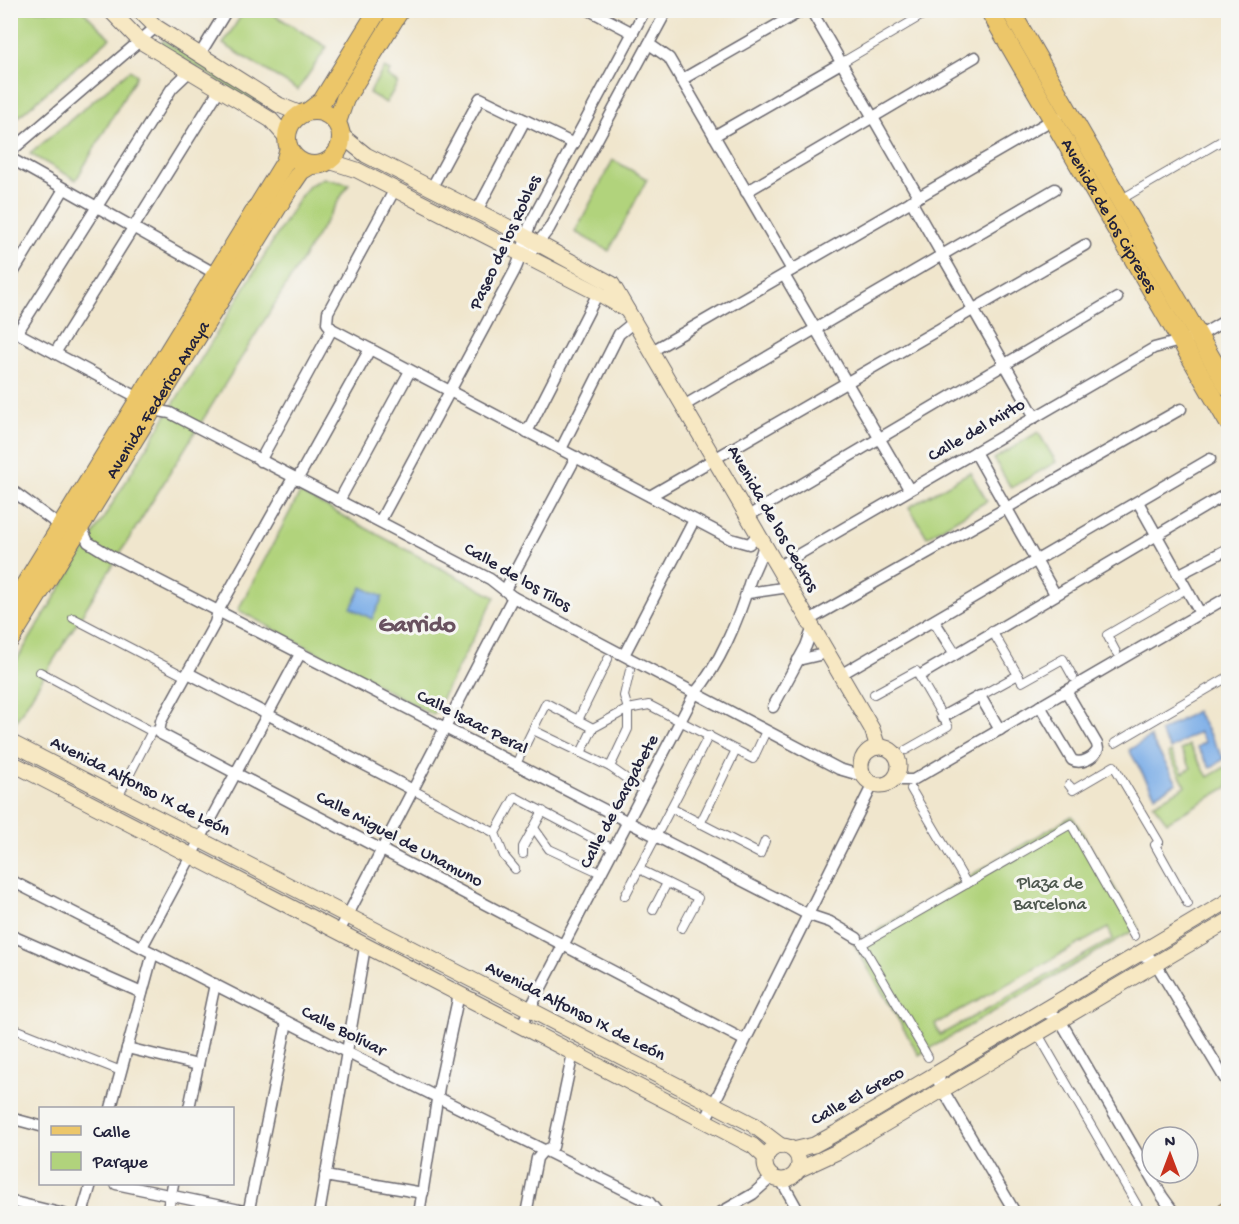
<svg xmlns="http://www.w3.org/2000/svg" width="1239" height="1224" font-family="'Gochi Hand',sans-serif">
<rect width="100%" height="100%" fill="#f6f6f2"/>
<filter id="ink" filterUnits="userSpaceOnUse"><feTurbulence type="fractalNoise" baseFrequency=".0167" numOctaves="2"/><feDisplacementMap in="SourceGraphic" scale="12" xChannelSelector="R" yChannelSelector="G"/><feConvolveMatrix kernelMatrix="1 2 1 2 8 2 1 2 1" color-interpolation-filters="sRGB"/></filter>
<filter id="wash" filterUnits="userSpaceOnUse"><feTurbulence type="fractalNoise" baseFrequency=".008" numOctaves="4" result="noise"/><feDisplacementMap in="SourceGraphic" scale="24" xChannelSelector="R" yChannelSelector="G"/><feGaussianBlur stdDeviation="1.35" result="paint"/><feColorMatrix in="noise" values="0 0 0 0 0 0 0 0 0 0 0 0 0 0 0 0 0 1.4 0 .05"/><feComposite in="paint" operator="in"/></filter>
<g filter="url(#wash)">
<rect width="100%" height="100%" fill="#f0e6cd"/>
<g fill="#b1d37c" stroke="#6a7a5c" stroke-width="1.5" fill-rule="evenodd">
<path d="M11 10 83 11 110 38 11 123Z"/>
<path d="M268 11 327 47 298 90 223 44 244 11Z"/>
<path d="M163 40 263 101 260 106 161 45Z"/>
<path d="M384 68 390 71 387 76 398 83 386 103 369 93Z"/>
<path d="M130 70 137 75 76 180 30 154Z"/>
<path d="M613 160 647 179 609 251 575 232Z"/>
<path d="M323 178 349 184 16 721 11 718 10 671 300 197 310 185Z"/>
<path d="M1038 432 1056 462 1011 488 994 459Z"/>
<path d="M970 472 987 501 927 537 909 507Z"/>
<path d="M300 493 495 597 433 715 238 610Z"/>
<path d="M1189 745 1208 777 1228 765V787L1167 822 1153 804 1186 786 1168 754 1171 752 1183 773 1191 768 1181 750Z"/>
<path d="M1072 816 1138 928 919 1055 854 944ZM1108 928 1113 939 940 1035 935 1024Z"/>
</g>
<g fill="#7bade7" stroke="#4e6891" stroke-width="1.5">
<path d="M362 587 383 597 372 619 351 608Z"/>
<path d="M1196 711 1224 759 1210 768 1197 747 1205 742 1199 732 1170 749 1160 732Z"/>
<path d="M1150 737 1177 783 1155 795 1129 750Z"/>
</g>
</g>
<g filter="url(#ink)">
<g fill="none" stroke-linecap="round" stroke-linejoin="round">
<defs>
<g id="pedestrian">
<path d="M841 63 931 10"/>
<path d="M1120 200 1228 137"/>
<path d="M73 618 186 677"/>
<path d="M992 631 1018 675"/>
<path d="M1116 652 1107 635 1181 592"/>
<path d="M40 672 149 730 158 731"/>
<path d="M874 694 916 671 948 726 906 750"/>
<path d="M980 696 1018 675 1022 682 1063 659 1073 677"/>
<path d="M578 720 608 659"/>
<path d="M593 728 628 709 649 705 753 759 766 731"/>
<path d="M533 730 610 767 644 791"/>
<path d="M1115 743 1228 677"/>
<path d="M516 764 546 703 593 728 581 753"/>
<path d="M610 767 628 729V709L624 696 630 670"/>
<path d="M1069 785 1073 790 1114 766 1159 842 1155 845 1188 904"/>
<path d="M911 789 967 884"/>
<path d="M413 790 495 833"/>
<path d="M118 797 152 731"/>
<path d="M671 808 760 854 765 841"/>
<path d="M700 824 736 750"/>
<path d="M534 828 549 849 601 873"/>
<path d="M523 854V847L543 811"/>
<path d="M515 869 504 856 495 833 515 797 613 849"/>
<path d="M639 869 698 898 682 928"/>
<path d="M625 896 709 735"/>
<path d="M653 910 667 883"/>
<path d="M10 1027 121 1071"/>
<path d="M1038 1034 1142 1214"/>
<path d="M928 1057 862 944 1071 824 1134 936"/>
</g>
<g id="minor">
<path d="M589 10 633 33"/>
<path d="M811 10 918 196"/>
<path d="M649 44 669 58 792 270"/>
<path d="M200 54 227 10"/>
<path d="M681 80 803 10"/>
<path d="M714 136 841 63"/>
<path d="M10 152 156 27"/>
<path d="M10 158 216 274"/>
<path d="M432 187 480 98 574 144"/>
<path d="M395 189 328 312 327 323 332 329 731 539 749 544 759 534"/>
<path d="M746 192 975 57"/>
<path d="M911 201 1035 417"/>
<path d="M477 211 525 120"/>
<path d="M527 256 549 229 667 10"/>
<path d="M784 275 909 489"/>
<path d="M10 278 64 189"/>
<path d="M10 329 139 398"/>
<path d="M17 333 172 88 190 71"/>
<path d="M652 351 1057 117"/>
<path d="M55 353 219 90"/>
<path d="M685 405 1055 189"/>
<path d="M153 410 170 413 490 579 513 597 839 769 863 776"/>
<path d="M527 432 598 293"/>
<path d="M561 449 619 334 635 321"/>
<path d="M975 452 1055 594"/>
<path d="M260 461 332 329"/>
<path d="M293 478 218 611 215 623 161 721 159 733 744 1040"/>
<path d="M297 480 370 349"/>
<path d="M10 489 64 529"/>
<path d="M650 496 1085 245"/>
<path d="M339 501 410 371"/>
<path d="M1138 502 1200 613"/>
<path d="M748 516 1117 298"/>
<path d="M380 521 514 272C523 255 524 238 532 220L645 10"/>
<path d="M81 526 88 542 111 556 809 915 830 922 857 938"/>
<path d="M777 567 1154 348 1199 336 1228 319"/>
<path d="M1178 575 1228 549"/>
<path d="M505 590 576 457"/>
<path d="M748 593 789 587"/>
<path d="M809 620 1181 409"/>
<path d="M934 621 955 654"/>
<path d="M624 655 694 520"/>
<path d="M798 660 828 653"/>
<path d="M188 673 413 790"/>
<path d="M924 673 1228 493"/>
<path d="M840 675 1210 459"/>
<path d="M1040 706 1072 760C1081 765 1094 758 1098 749L1097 744 1066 691"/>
<path d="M773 707 806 646 813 627"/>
<path d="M942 717 980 696 1000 730"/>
<path d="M897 776 902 780H913L1228 597"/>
<path d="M10 880 358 1058 649 1202 659 1214"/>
<path d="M339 932 513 597"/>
<path d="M10 935 142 993"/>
<path d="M142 947 300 654"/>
<path d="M1138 956 1149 957 1156 964 1228 1084"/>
<path d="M1042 1012 1053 1015 1060 1020 1162 1196 1175 1214"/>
<path d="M521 1026 695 693C719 666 739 618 749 584 753 570 761 559 764 544"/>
<path d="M127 1048 198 1065"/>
<path d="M940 1073 939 1083 943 1090 1016 1214"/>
<path d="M111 1108 153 953"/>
<path d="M189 1108 215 984"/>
<path d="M10 1118 40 1126"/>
<path d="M705 1121 873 784"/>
<path d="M325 1176 423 1193"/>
<path d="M781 1180 800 1214"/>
<path d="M116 1184 254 1213"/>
<path d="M10 1201 64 1214"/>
<path d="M82 1214 91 1184"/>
<path d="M167 1214 173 1184"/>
<path d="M248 1214 287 1022"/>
<path d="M319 1214 365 947"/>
<path d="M419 1214 439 1087 459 994"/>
<path d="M526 1214 537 1158 543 1151 553 1147 573 1053"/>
<path d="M718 1214 753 1194 772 1177"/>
</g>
<g id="secondary">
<path d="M110 10 140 41 271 120 287 138"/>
<path d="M139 10 156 27 279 105 301 114"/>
<path d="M341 135 366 155 508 227 612 284 872 729 878 747"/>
<path d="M329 161 357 170 598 293 627 310"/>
<path d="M10 742 752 1124 781 1146"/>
<circle cx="880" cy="766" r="19"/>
<path d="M10 762 705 1121 753 1146 766 1158"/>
<circle cx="782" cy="1163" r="17"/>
<path d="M793 1150 814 1145 836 1133 1228 901"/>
<path d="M798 1170 837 1152 1228 921"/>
</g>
<g id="primary">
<path id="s1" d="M989 10 1228 422"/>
<path d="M1010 10 1228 387"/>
<circle cx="314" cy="138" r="27"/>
<path d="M309 111 322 101 378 10"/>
<path d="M337 122 345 99 400 10"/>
<path d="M10 609 285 162 289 148"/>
<path id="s2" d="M10 640 290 187 301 171 311 165"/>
<path d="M1222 1214 1228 1210"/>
</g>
</defs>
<use href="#pedestrian" stroke="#6a676e" stroke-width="10"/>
<use href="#minor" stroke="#6a676e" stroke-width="13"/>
<use href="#secondary" stroke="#6a676e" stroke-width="17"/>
<use href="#primary" stroke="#6a676e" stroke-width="20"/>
<use href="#pedestrian" stroke="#fff" stroke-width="8"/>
<use href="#minor" stroke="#fff" stroke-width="10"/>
<use href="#secondary" stroke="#f7e8c3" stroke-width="15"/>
<use href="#primary" stroke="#ecc669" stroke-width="18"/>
</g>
</g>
<g text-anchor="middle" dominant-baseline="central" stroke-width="6" stroke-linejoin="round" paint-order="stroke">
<g font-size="18" fill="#22223b" stroke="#f6f6f2">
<text stroke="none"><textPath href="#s1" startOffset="238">Avenida de los Cipreses</textPath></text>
<text transform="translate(506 243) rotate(-65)">Paseo de los Robles</text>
<text stroke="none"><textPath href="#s2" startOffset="282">Avenida Federico Anaya</textPath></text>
<text transform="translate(977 431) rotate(-30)">Calle del Mirto</text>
<text transform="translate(772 519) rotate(60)">Avenida de los Cedros</text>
<text transform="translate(517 578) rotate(30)">Calle de los Tilos</text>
<text transform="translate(472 723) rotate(27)">Calle Isaac Peral</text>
<text transform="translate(140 787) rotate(27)">Avenida Alfonso IX de León</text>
<text transform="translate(620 802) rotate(-62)">Calle de Gargabete</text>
<text transform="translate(399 840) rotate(28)">Calle Miguel de Unamuno</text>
<text transform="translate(575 1012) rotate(27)">Avenida Alfonso IX de León</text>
<text transform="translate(343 1032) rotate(27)">Calle Bolívar</text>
<text transform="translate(858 1097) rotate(-29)">Calle El Greco</text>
</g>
<g font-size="18" fill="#4d574e" stroke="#f6f6f2">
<text x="1050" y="884">Plaza de<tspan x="1050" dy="21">Barcelona</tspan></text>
</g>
<g font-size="24" font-weight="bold" fill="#695260" stroke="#f6f6f2">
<text x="417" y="626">Garrido</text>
</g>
</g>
<rect width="1239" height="1224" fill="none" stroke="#f6f6f2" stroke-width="36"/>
<rect x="39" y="1107" width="195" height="78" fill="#f6f6f2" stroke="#a1a1a9" stroke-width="1.5"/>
<rect x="51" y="1126" width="30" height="9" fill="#ecc669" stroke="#a1a1a9" stroke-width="1.5"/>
<text x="93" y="1137" font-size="18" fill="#22223b">Calle</text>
<rect x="51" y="1152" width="30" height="18" fill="#b1d37c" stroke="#a1a1a9" stroke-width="1.5"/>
<text x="93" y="1167" font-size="18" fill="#22223b">Parque</text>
<g transform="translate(1170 1155)"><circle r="28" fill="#f6f6f2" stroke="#a1a1a9" stroke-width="1.5"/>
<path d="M0-4.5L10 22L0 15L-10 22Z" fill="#c8321e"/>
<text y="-9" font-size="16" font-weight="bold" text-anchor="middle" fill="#22223b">N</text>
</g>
</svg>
